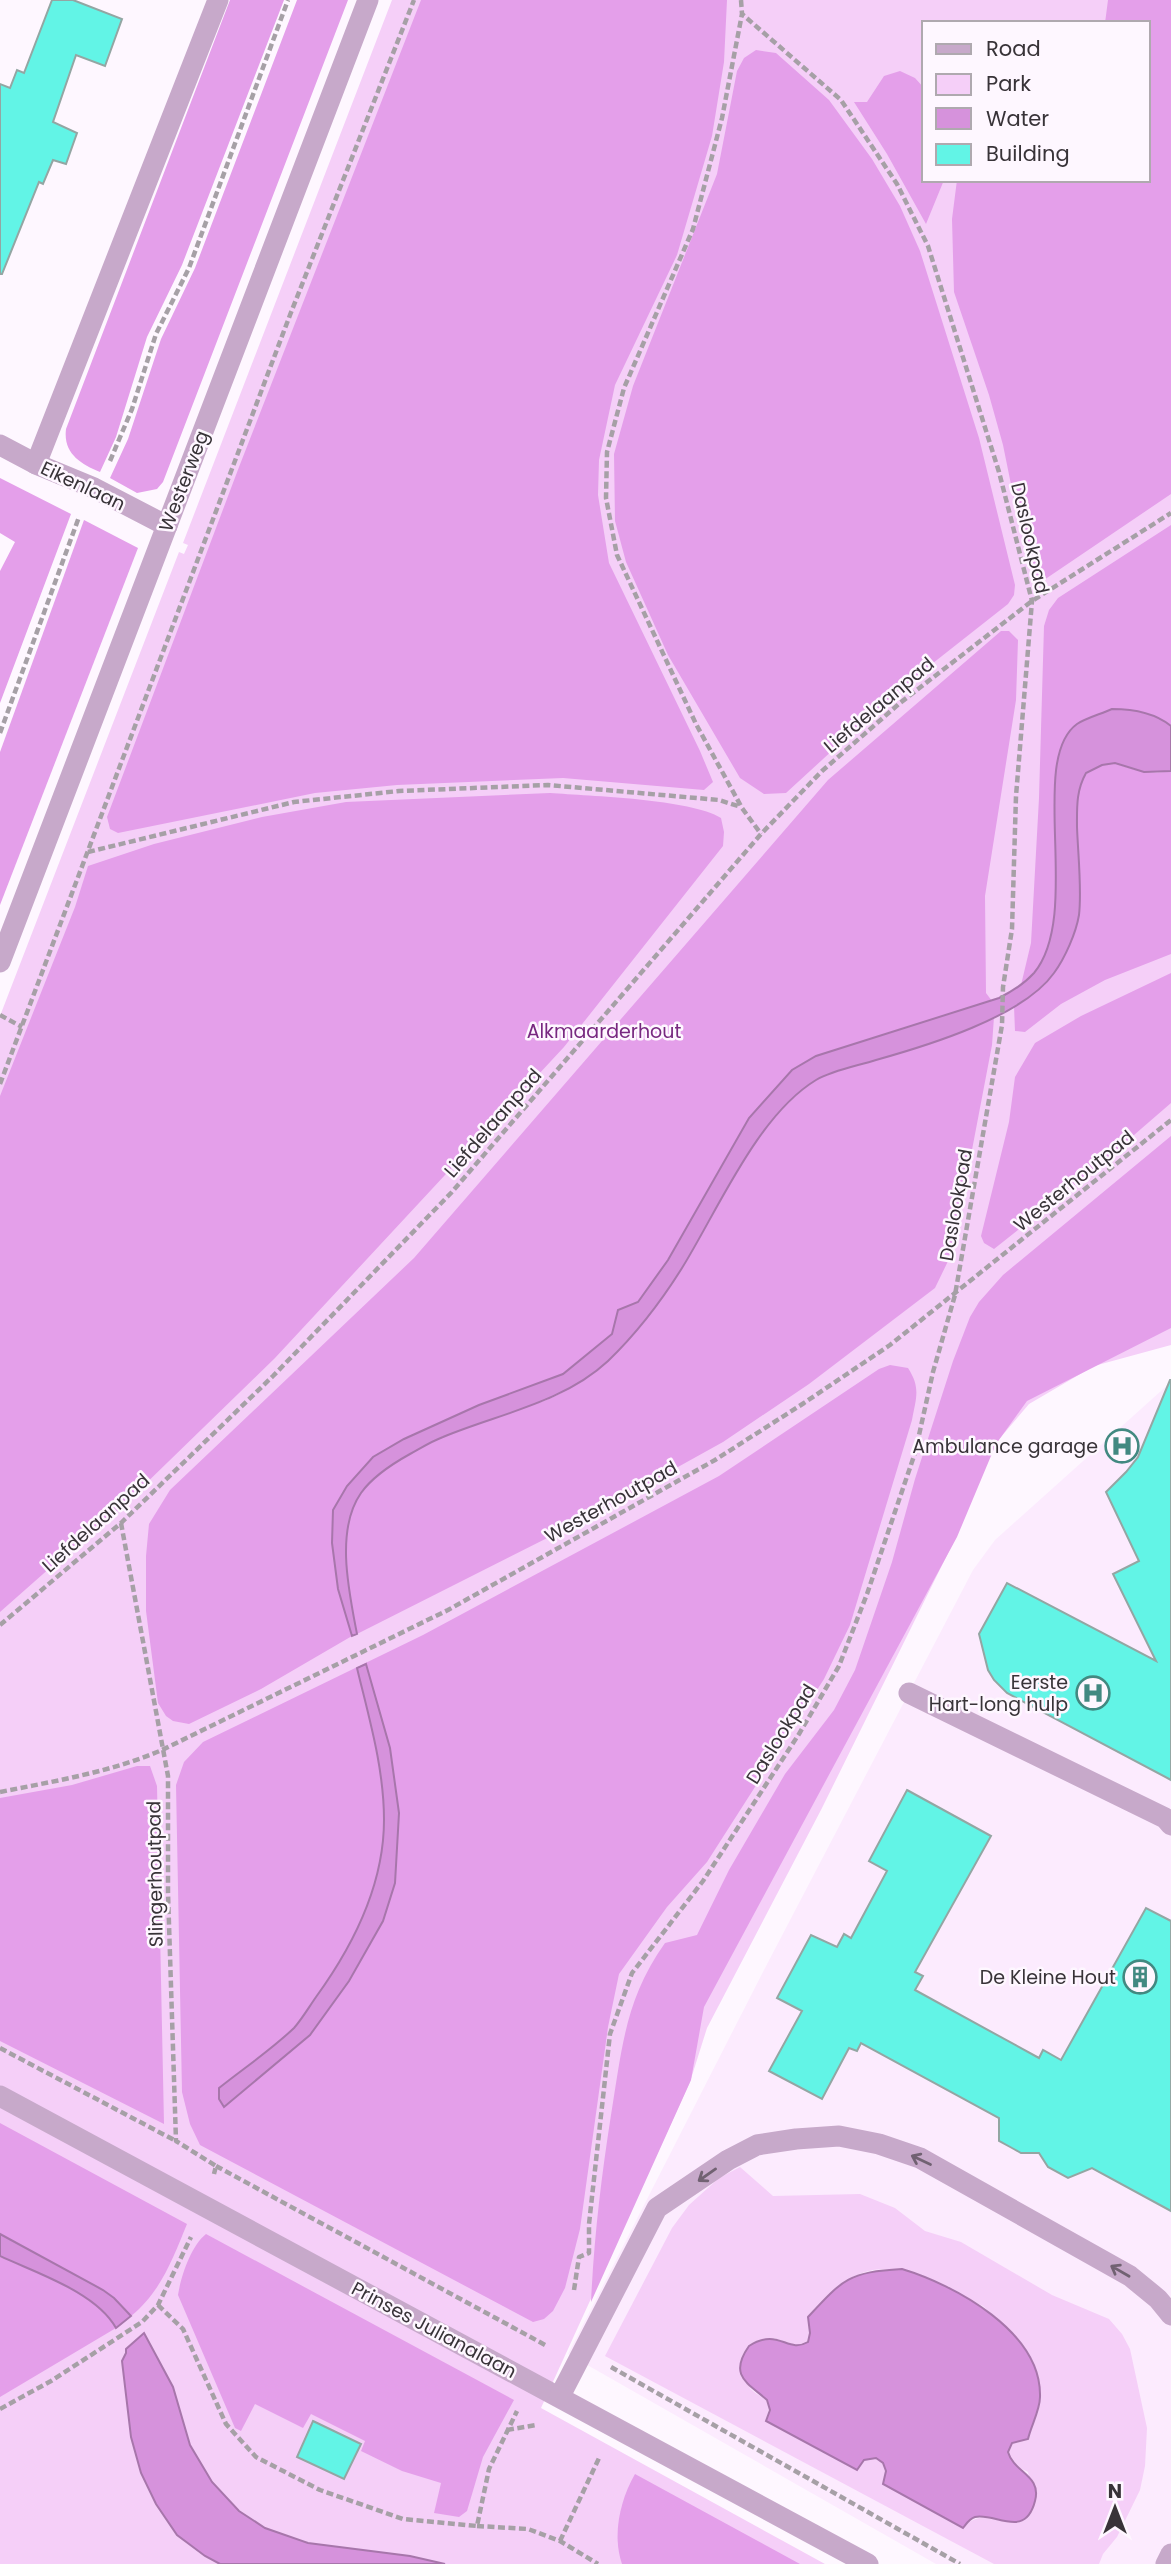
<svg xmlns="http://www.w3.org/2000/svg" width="1171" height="2564" font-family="Poppins,sans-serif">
<rect width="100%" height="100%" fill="#fef7ff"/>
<path fill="#fcebfe" d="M1171 1382V2564H936L568 2354 764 1970 973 1570 995 1540Z"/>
<g fill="#f5cff8" fill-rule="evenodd">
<path d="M392 0H1171V1345L1094 1366 1029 1404 995 1444 956 1537 822 1808 707 2028 690 2082 541 2408 825 2564H0V1016L179 552 184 554 188 545 183 543ZM924 23H1148V180H924Z"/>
<path d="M740 2167 773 2196 860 2194 895 2208 925 2231 961 2242 1052 2295 1109 2319 1122 2334 1130 2349 1147 2428 1145 2466 1140 2490 1117 2537 1103 2554 1099 2564H994L605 2356 672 2228 689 2205 719 2178ZM902 2269 983 2306 1008 2330 1032 2359 1040 2398 1020 2439 1012 2443 1008 2452 1014 2465 1028 2472 1034 2504C1012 2545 988 2499 963 2528L883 2483 887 2471C883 2458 872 2455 861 2463L766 2421 770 2406C765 2396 759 2397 753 2391 743 2382 740 2364 744 2352L775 2338C787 2343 795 2349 808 2342 819 2311 834 2279 869 2271 879 2268 892 2270 902 2269Z"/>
</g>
<g fill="#e49fea">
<path d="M230 0H284L182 265 147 337 116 437 100 472C80 464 63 453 66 429Z"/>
<path d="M297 0H348L163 482 157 489 137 493 110 478 128 439 161 339 195 268Z"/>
<path d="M421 0H727L724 62 712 136 677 255 615 385 599 460 598 495 609 563 700 751 713 782 704 790 563 778 397 785 315 793 118 833 110 829 107 817 239 467Z"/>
<path d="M1108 0H1171V494L1041 582 1037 577 1017 514 1003 445 989 395 954 292 952 219 957 180H1148V23H1105Z"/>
<path d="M756 50 776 53 829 100 872 159 900 206 920 251 979 438 1015 585 1014 595 1008 604 895 693 786 793 764 794 740 778 668 655 626 562 615 521 614 454 633 386 717 174 737 71 744 58Z"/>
<path d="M900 71 915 78 924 88V180H944L926 224 887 154 854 102H867L884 76Z"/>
<path d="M0 478 71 514 0 703V571L15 542 0 533Z"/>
<path d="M84 520 138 548 0 905V752Z"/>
<path d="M1171 525V726C1155 713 1131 709 1112 709L1055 776C1056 827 1066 910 1045 955 1040 967 1031 976 1021 985L1031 943 1039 798 1044 626 1049 610 1058 598Z"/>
<path d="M1001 631H1009L1018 640 1016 700 985 896 986 993 992 1001 816 1056 792 1070 749 1118 668 1260 638 1302 618 1310 612 1334 563 1374 479 1405 404 1439 373 1457 333 1510 332 1543 338 1589 352 1636 261 1689 189 1724 173 1721 166 1716 158 1703 146 1611V1556L149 1524 170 1490 414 1258 828 780Z"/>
<path d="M1115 763C1132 770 1153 775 1171 771V954L1105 980 1061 1004 1025 1032 1015 1031 1014 1006 1054 974 1068 946 1079 917 1077 796C1083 772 1090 766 1115 763Z"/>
<path d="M550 793C590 796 691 799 721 818L724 832 723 846 564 1047 275 1358 98 1530 77 1544 0 1612V1096L75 907 88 866 154 844 262 817 346 802Z"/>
<path d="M1171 973V1103L1097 1167 994 1249 984 1243 981 1236 1009 1122 1015 1077 1035 1043 1081 1016Z"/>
<path d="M994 1017 992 1045 955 1239 950 1257 935 1288 809 1384 723 1442 577 1523 357 1634C349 1592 334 1526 363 1490 399 1445 469 1428 521 1409 535 1403 553 1400 565 1390 608 1355 651 1316 681 1269 722 1205 750 1126 815 1081 830 1071 853 1067 870 1062 912 1048 954 1036 994 1017Z"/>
<path d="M1171 1136V1328L1027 1401 996 1444 957 1537 704 2007 691 2080 591 2302C594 2238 601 2179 611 2115 622 2049 625 1999 665 1943L697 1935 729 1870 785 1774 834 1710 855 1670 892 1562 915 1479 953 1361 970 1317 979 1302 1003 1275Z"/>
<path d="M890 1365 908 1368C921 1388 916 1398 912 1420L850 1625 824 1679 707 1862 667 1907 619 1974 608 2027 580 2229 565 2288 553 2311 544 2319 533 2322 200 2145 190 2124 182 2092 176 1785 184 1762 203 1742 423 1635 719 1476 879 1369Z"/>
<path d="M137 1766H150L157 1786 164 2124 0 2041V1798L72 1785Z"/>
<path d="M0 2123 187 2224C173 2258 161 2292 131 2316L114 2298 103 2290 0 2234Z"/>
<path d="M206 2234 514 2400 483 2457 467 2511 459 2517 434 2513 441 2483 402 2471 361 2451 365 2441 311 2414 303 2428 255 2404 241 2431 235 2428 178 2295C181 2276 191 2246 206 2234Z"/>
<path d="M0 2256C36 2273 96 2292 116 2328L0 2397Z"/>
<path d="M635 2474 800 2564H622C612 2535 620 2500 635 2474Z"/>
</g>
<g fill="#d692dc" stroke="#a776ab" stroke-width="2">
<path d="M1112 709C1131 709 1155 713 1171 726V771L1144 772 1115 763 1102 765 1086 773C1076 791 1077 807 1077 827 1078 855 1082 889 1079 915 1076 933 1065 958 1054 973 1023 1017 926 1046 876 1060 857 1066 833 1070 816 1080 757 1116 718 1210 682 1268 662 1300 636 1334 608 1361 563 1403 498 1414 443 1437 432 1441 421 1448 410 1454 392 1464 373 1476 361 1493 335 1530 349 1592 357 1634L352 1636 338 1589 332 1543 333 1510 347 1486 373 1457 404 1439 479 1405 563 1374 612 1334 618 1310 638 1302 668 1260 749 1118 792 1070 816 1056 999 998C1011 992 1024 984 1034 973 1083 914 1027 760 1077 724 1086 718 1101 714 1112 709Z"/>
<path d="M366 1664 390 1748 399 1813 395 1883 383 1921 349 1981 310 2035 224 2107 219 2099V2088C244 2068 271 2050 294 2028 302 2019 309 2007 316 1997 353 1946 384 1886 384 1820 384 1768 369 1718 357 1668Z"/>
<path d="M0 2234 103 2290 114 2298 131 2316 116 2328C96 2292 36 2273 0 2256Z"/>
<path d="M902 2269C955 2285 1042 2332 1040 2397 1040 2410 1031 2426 1028 2439L1012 2443 1008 2452C1014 2473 1042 2475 1035 2501 1025 2540 995 2512 975 2517 969 2519 967 2523 963 2528L883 2484 886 2471 883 2463 876 2458 864 2460 857 2470 766 2421 770 2410 767 2400C748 2383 728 2376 749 2346 779 2327 787 2354 808 2342L810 2333 808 2317C843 2279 849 2272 902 2269Z"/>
<path d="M144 2333 173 2387 190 2445 212 2482 239 2511 265 2528 308 2543 410 2556 445 2564H220L205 2556 177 2535 156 2504 141 2473 131 2437 122 2361 126 2353V2349Z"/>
</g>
<g fill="#62f4e6" stroke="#93a6a3" stroke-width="2">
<path d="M52 0H73L122 19 105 66 76 55 53 122 77 133 66 164 53 160 43 184 39 182 2 274H0V84L10 88 17 70 24 73Z"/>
<path d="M1170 1380H1171V1780L1007 1693 994 1680 988 1670 979 1634 1007 1583 1156 1661 1113 1574 1139 1561 1106 1492 1126 1472 1138 1457Z"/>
<path d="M907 1790 991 1836 915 1972 923 1976 915 1990 1039 2058 1043 2050 1061 2060 1146 1908 1171 1921V2211L1092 2168 1068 2178 1048 2167 1039 2153H1021L1012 2148 999 2141V2118L861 2043 857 2051 849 2048 822 2099 769 2071 802 2011 777 1998 811 1935 837 1947 844 1934 851 1938 887 1871 869 1861Z"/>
<path d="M313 2421 361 2444 344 2479 297 2457Z"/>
</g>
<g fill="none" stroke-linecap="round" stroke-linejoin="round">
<g stroke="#a6a0a6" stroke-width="4.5" stroke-dasharray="7 3.5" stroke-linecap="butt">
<path d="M741 0 742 14 722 118 693 229 624 388 607 452 606 498 617 555 696 724 742 808 761 834"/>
<path d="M110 461 132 409 156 334 189 268 288 0"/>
<path d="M0 733 79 517"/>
<path d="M88 852 294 802 399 791 548 785 719 800 741 807"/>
<path d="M0 1015 22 1027"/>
<path d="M0 1084 290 315 414 0"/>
<path d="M121 1523 168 1776V1893L176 2141 216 2166 214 2174"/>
<path d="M0 1625 121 1523 273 1376 451 1193 761 834 822 771 900 703 1032 601 1171 513"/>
<path d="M0 1792C55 1781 111 1772 162 1750L448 1610 715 1460 804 1403 890 1345 1171 1120"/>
<path d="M0 2048 176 2141"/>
<path d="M216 2166 547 2346"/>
<path d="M574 2290 579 2257 589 2253V2224L610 2034 632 1973 703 1881 799 1734 839 1666 867 1594 915 1453 933 1372 955 1295 1002 1025 1003 987 1012 929 1016 796 1032 601 999 472 928 246 897 184 841 100 742 14"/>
<path d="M158 2305 183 2329 226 2424 256 2457 320 2490 403 2519 477 2526 489 2469 517 2411"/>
<path d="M611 2367 960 2564"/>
<path d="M0 2409 51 2381 142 2322 158 2305 191 2237"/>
<path d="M507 2430 536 2425"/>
<path d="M477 2526 528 2529 560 2541 598 2564"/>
<path d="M560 2541 600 2456"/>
</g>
<g stroke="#c7a9ca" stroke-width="21">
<path d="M0 445 36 464 94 488 167 526"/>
<path d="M36 464 218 0"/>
<path d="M0 962 368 0"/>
<path d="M909 1693 1165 1818 1171 1825"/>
<path d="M0 2096 868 2564"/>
<path d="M560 2396 657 2208 728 2160 757 2145 796 2139 839 2136 879 2144 920 2158 1130 2276 1158 2299 1171 2315"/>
<path d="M1166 2564 1171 2554"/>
</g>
</g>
<defs><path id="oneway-shaft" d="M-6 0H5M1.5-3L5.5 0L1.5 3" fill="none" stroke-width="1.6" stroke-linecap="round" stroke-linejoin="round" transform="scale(1.75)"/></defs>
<g stroke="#716272">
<use href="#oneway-shaft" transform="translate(921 2160) rotate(-155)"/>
<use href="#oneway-shaft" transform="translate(707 2175) rotate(145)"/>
<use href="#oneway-shaft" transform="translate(1120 2271) rotate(-150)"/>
</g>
<defs>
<symbol id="hospital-ring" viewBox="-11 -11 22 22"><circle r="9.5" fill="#fef7ff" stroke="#428981" stroke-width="1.5"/><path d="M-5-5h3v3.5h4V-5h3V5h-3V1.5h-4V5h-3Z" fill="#428981"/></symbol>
<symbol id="building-ring" viewBox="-11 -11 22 22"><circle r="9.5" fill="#fef7ff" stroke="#428981" stroke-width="1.5"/><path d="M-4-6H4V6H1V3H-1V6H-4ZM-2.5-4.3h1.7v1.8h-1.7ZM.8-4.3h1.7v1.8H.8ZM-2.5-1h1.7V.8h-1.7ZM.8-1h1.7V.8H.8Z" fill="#428981"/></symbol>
</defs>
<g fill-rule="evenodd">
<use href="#hospital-ring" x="1103" y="1427" width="38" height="38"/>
<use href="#hospital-ring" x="1074" y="1674" width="38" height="38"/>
<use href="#building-ring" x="1121" y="1958" width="38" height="38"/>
</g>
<g text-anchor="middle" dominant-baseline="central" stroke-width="5" stroke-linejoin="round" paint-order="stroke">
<g font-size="19" fill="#383338" stroke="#fef7ff">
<text transform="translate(184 481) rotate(-69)">Westerweg</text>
<text transform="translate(83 486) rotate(25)">Eikenlaan</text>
<text transform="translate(1030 538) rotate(77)">Daslookpad</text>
<text transform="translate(879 705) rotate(-40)">Liefdelaanpad</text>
<text transform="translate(493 1123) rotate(-49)">Liefdelaanpad</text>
<text transform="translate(1074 1181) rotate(-39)">Westerhoutpad</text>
<text transform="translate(956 1205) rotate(-80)">Daslookpad</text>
<text transform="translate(611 1502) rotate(-29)">Westerhoutpad</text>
<text transform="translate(96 1523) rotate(-42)">Liefdelaanpad</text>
<text transform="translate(781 1734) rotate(-58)">Daslookpad</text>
<text transform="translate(155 1874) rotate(-91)">Slingerhoutpad</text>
<text transform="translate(434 2330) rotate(28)">Prinses Julianalaan</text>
</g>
<g font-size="19" fill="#782880" stroke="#fef7ff">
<text x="604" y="1031">Alkmaarderhout</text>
</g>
<g font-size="19" fill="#383338" stroke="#fef7ff" text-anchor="end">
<text x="1098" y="1446">Ambulance garage</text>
<text x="1068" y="1682">Eerste<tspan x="1068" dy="22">Hart-long hulp</tspan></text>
<text x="1116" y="1977">De Kleine Hout</text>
</g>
</g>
<rect x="922" y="21" width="228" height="161" fill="#fef7ff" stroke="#afa9af" stroke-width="2"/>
<rect x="936" y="44" width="35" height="10" fill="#c7a9ca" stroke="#afa9af" stroke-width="2"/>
<text x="986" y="56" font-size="21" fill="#383338">Road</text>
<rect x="936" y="74" width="35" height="21" fill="#f5cff8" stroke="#afa9af" stroke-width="2"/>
<text x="986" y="91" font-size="21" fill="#383338">Park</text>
<rect x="936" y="108" width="35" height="21" fill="#d692dc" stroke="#afa9af" stroke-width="2"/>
<text x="986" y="126" font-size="21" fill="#383338">Water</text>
<rect x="936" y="144" width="35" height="21" fill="#62f4e6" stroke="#afa9af" stroke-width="2"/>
<text x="986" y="161" font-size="21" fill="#383338">Building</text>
<g transform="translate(1115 2508)" stroke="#fef7ff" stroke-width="5" paint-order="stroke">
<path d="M0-5L12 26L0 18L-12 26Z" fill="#383338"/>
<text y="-10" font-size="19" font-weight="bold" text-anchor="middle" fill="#383338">N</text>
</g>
</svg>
